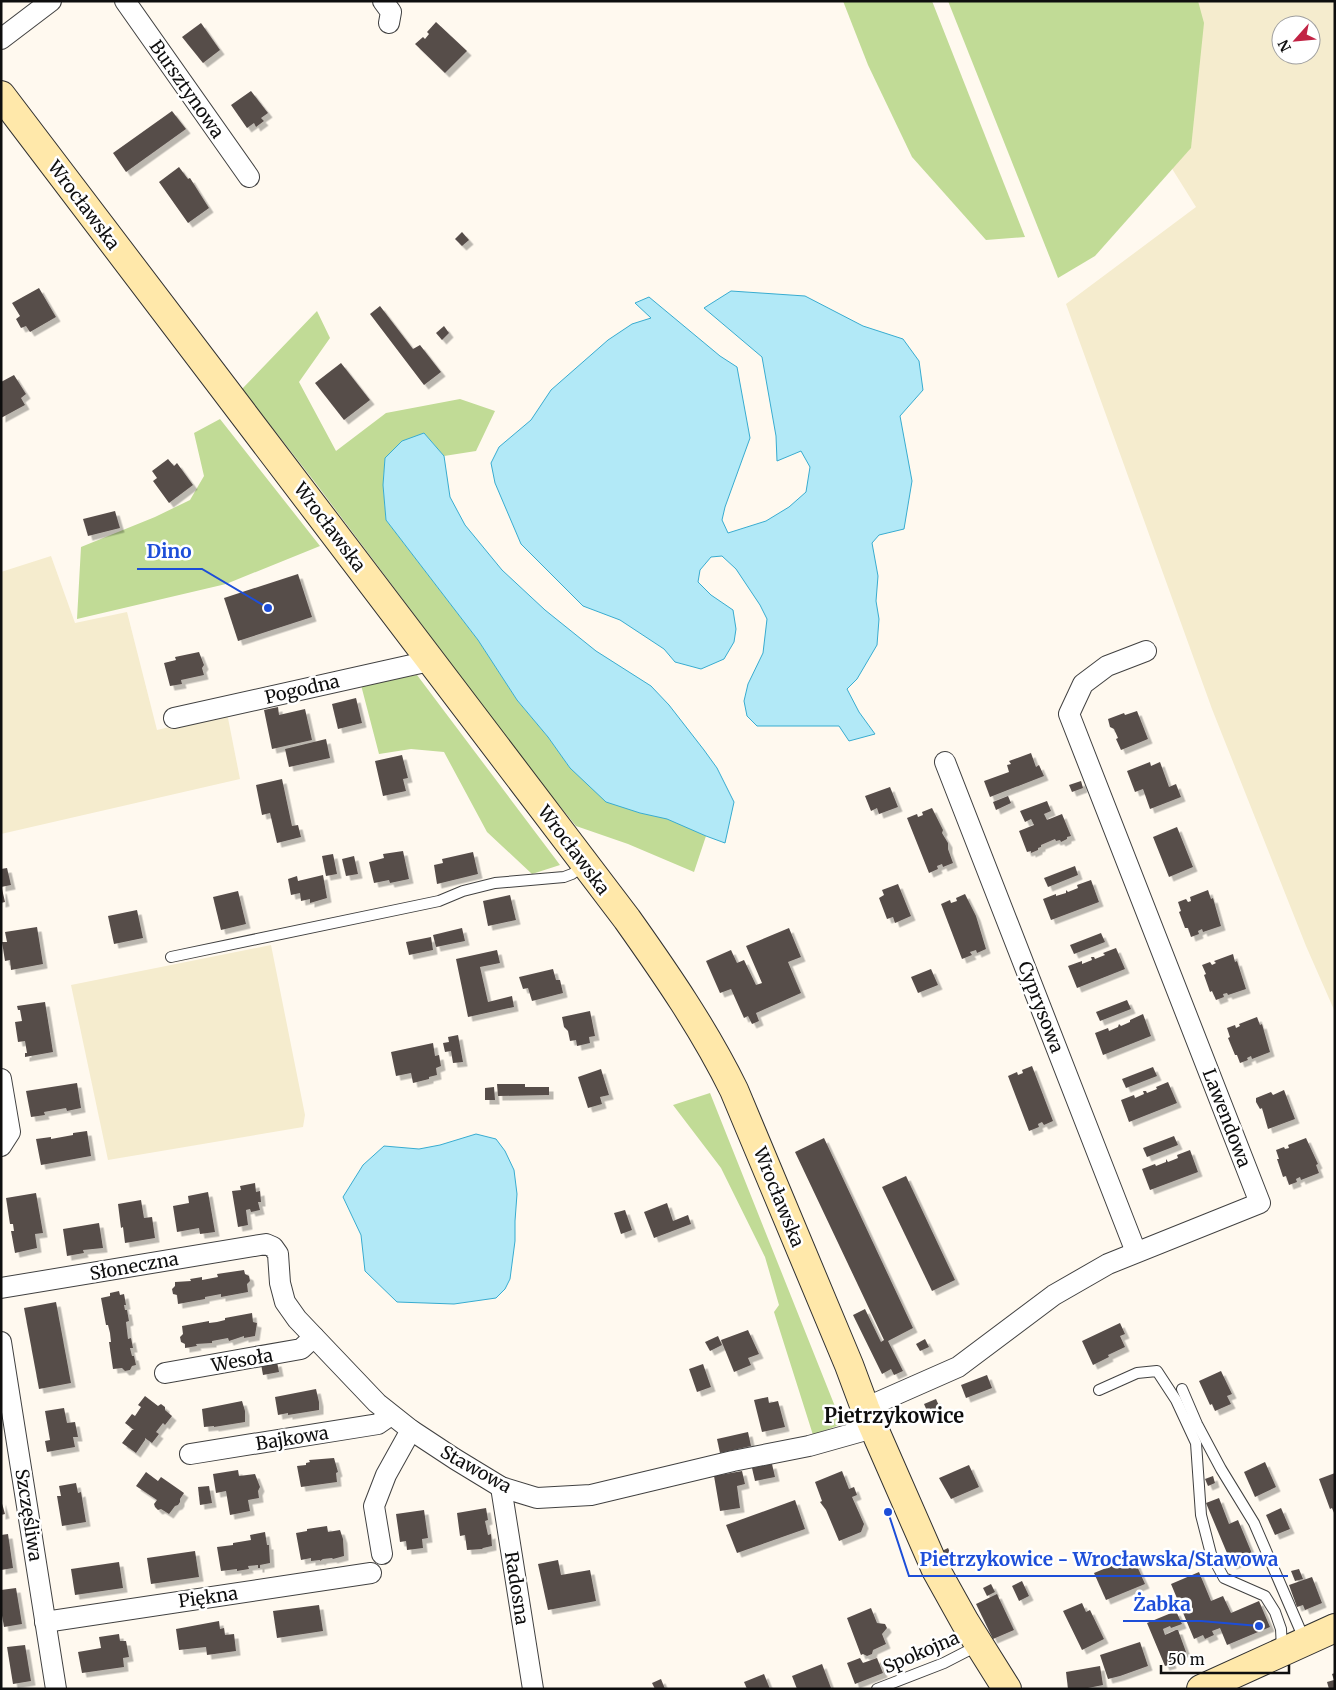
<svg xmlns="http://www.w3.org/2000/svg" width="1336" height="1690" font-family="Merriweather,serif">
<defs>
<filter id="shadow"><feDropShadow dx="4.5" dy="4.5" stdDeviation="0" flood-color="#0004"/></filter>
</defs>
<rect width="100%" height="100%" fill="#fff9ef"/>
<g fill="#f5ecce" fill-rule="evenodd">
<path d="M1067 1H1335V1012L1306 946 1212 709 1066 304 1196 207ZM1281 25H1311V55H1281Z"/>
<path d="M51 556 75 623 127 612 157 730 227 713 240 779 1 834V572Z"/>
<path d="M271 945 305 1115 303 1127 108 1160 71 985Z"/>
</g>
<g fill="#c1db96">
<path d="M843 1H932L1025 237 986 240 912 157 868 65Z"/>
<path d="M948 1H1198L1204 23 1191 148 1095 256 1058 278Z"/>
<path d="M317 311 330 338 299 382 336 451 386 413 460 399 495 411 476 451 444 456 424 433 385 458 383 485 386 520 478 640 517 700 548 737 570 768 640 813 667 818 706 836 694 872 628 844 576 826 533 773 314 481 242 389Z"/>
<path d="M220 419 320 546 226 584 77 619 81 547 155 517 190 500 204 476 194 433Z"/>
<path d="M417 675 560 865 532 874 487 832 444 752 411 749 379 754 361 685Z"/>
<path d="M710 1093 842 1424 813 1435 774 1312 779 1305 765 1257 721 1168 673 1105Z"/>
</g>
<g fill="#b2e9f7" stroke="#38acd0">
<path d="M731 291 805 296 863 326 903 339 919 361 923 390 900 416 912 481 904 529 879 535 872 543 878 576 876 601 879 619 877 645 857 679 847 689 859 712 875 734 849 741 839 726H757L747 716 744 701 748 684 763 653 767 619 760 605 736 569 722 556 711 557 700 570 698 582 711 595 733 610 736 629 734 642 724 659 701 669 675 662 664 649 620 620 583 606 521 544 495 483 491 463 499 447 531 420 551 390 608 340 632 324 651 318 635 303 649 297 720 356 737 367 750 438 725 507 722 520 728 533 766 521 789 507 806 492 810 467 801 451 777 461 776 436 762 357 704 308Z"/>
<path d="M424 433 444 456 450 497 465 525 502 570 545 610 596 651 651 686 669 705 704 750 717 768 734 802 725 843 706 836 667 819 640 813 606 802 570 768 548 737 517 700 478 640 386 520 383 485 385 458 402 441Z"/>
<path d="M476 1134 496 1139 505 1151 514 1170 517 1194 515 1221V1241L510 1279 505 1289 496 1298 454 1304 397 1302 365 1271 361 1235 343 1197 363 1165 384 1146 419 1149 440 1145Z"/>
</g>
<g fill="#574d4a" filter="url(#shadow)">
<path d="M436 22 467 51 445 73 415 44 423 37 425 39 429 34 427 32Z"/>
<path d="M201 23 220 50 203 63 182 37Z"/>
<path d="M251 91 268 113 261 118 264 121 256 127 254 123 247 128 231 105Z"/>
<path d="M172 111 186 129 126 172 113 153Z"/>
<path d="M179 167 188 179 190 178 209 208 188 223 159 182Z"/>
<path d="M462 232 469 240 462 246 455 239Z"/>
<path d="M39 288 56 317 30 332 26 326 21 328 16 319 20 316 12 303Z"/>
<path d="M380 306 413 349 420 345 441 372 424 385 370 314Z"/>
<path d="M444 326 449 333 442 340 436 333Z"/>
<path d="M341 363 370 400 344 420 315 383Z"/>
<path d="M14 375 26 394 21 398 25 405 1 418V382Z"/>
<path d="M168 459 174 466 177 463 193 485 169 503 153 481 157 478 152 471Z"/>
<path d="M115 511 120 528 88 536 83 519Z"/>
<path d="M298 574 312 617 238 641 224 598Z"/>
<path d="M199 652 204 665 202 668 204 675 181 680 182 684 170 686 164 663 176 660 175 657Z"/>
<path d="M356 698 362 723 338 729 332 704Z"/>
<path d="M278 707 279 715 305 709 312 740 272 749 264 710Z"/>
<path d="M1137 711 1148 739 1121 750 1116 739 1118 738 1114 729 1110 727 1108 719 1124 713 1125 715Z"/>
<path d="M326 739 330 758 289 767 285 749Z"/>
<path d="M1031 753 1036 767 1039 765 1044 776 990 797 984 781 1009 772 1007 765 1011 764 1009 761Z"/>
<path d="M402 755 408 778 403 779 406 791 383 796 375 761Z"/>
<path d="M1150 762 1151 766 1160 762 1169 787 1176 784 1181 797 1150 809 1143 789 1135 792 1127 771Z"/>
<path d="M282 779 292 826 298 825 301 837 277 843 270 813 262 815 256 785Z"/>
<path d="M1081 781 1083 788 1072 792 1069 785Z"/>
<path d="M890 787 898 807 879 814 877 808 871 811 865 796Z"/>
<path d="M1008 796 1011 803 996 810 993 802Z"/>
<path d="M1047 801 1051 811 1044 814 1047 820 1062 814 1071 836 1067 837V839L1061 842 1060 840 1056 841 1055 839 1041 845V847L1038 848V850L1031 853V851L1027 852 1019 831 1034 825 1031 819 1025 822 1020 811Z"/>
<path d="M932 808 943 830 942 833 948 843V849L953 863 943 867 942 864 937 866 938 869 929 873 907 818 917 814 918 817 923 815 922 812Z"/>
<path d="M1177 827 1193 867 1169 877 1153 837Z"/>
<path d="M403 851 409 879 390 883 389 880 374 883 369 862 384 858 383 854Z"/>
<path d="M473 852 478 874 437 884 434 865 443 863 442 859Z"/>
<path d="M333 854 337 874 326 876 322 856Z"/>
<path d="M354 856 358 874 346 876 342 859Z"/>
<path d="M1075 866 1078 875 1048 887 1044 878Z"/>
<path d="M7 868 11 885 1 887V869Z"/>
<path d="M323 875 327 898 310 903V899L301 901 300 893 291 895 288 879 297 876 298 881Z"/>
<path d="M1091 880 1099 902 1051 920 1043 899 1056 894V896L1066 893V890L1068 892 1078 888 1077 885Z"/>
<path d="M898 884 911 916 895 923 893 917 887 919 879 898 884 895 882 890Z"/>
<path d="M2 889 5 902 1 903V890Z"/>
<path d="M1208 890 1211 899 1213 898 1221 926 1203 932 1202 929 1198 931 1199 934 1191 937 1188 928H1185L1179 912 1181 911 1178 902 1186 899 1188 902 1191 901 1190 897Z"/>
<path d="M238 891 246 924 221 930 213 897Z"/>
<path d="M965 894 976 916 986 949 977 953 976 950 970 952 972 955 962 959 941 904 950 900 951 903 957 901 956 898Z"/>
<path d="M510 895 516 920 488 926 483 901Z"/>
<path d="M137 910 143 938 114 944 108 916Z"/>
<path d="M37 927 43 964 11 970 10 960 5 961 2 942H7L5 932Z"/>
<path d="M462 928 465 941 436 947 433 935Z"/>
<path d="M789 928 801 957 788 962 801 993 756 1013 759 1021 752 1024 748 1016 744 1018 731 989 720 993 706 961 731 950 737 963 744 960 756 985 762 983 746 946Z"/>
<path d="M1101 933 1105 942 1074 954 1070 945Z"/>
<path d="M431 937 433 950 409 955 406 942Z"/>
<path d="M1116 948 1125 969 1077 988 1068 966 1082 961V964L1092 960 1091 957H1094L1095 959 1105 955 1103 953Z"/>
<path d="M497 950 500 963 480 967 488 1002 512 996 514 1007 468 1017 456 959Z"/>
<path d="M1233 954 1235 962 1237 961 1246 989 1228 995 1227 993 1223 994 1224 997 1216 1000 1212 991 1210 992 1204 975 1206 974 1202 965 1210 962 1212 965 1216 963 1214 961Z"/>
<path d="M553 969 556 980H560L563 993 532 1001 528 988 523 989 519 977Z"/>
<path d="M931 969 938 985 918 993 911 977Z"/>
<path d="M1127 1000 1131 1009 1100 1021 1096 1012Z"/>
<path d="M45 1002 53 1052 25 1057V1053H27L25 1041 18 1042 15 1022 22 1021 20 1010H18L17 1006Z"/>
<path d="M590 1011 595 1036 589 1037 590 1043 577 1046 576 1040 570 1041 568 1031 564 1027 562 1017Z"/>
<path d="M1143 1014 1151 1036 1103 1055 1095 1033 1108 1028 1109 1031 1118 1027 1119 1024 1121 1026 1130 1022V1020Z"/>
<path d="M1257 1017 1260 1025 1262 1024 1270 1052 1252 1059 1251 1056 1247 1058 1248 1060 1240 1063 1237 1055H1235L1228 1038 1230 1037 1227 1028 1235 1025 1236 1028 1240 1026 1239 1024Z"/>
<path d="M458 1035 463 1062 453 1063 451 1051 445 1052 443 1043 449 1042 448 1037Z"/>
<path d="M433 1043 435 1056 439 1055 441 1066 436 1068 437 1075 429 1077V1079L413 1083 411 1073 396 1076 391 1052Z"/>
<path d="M1032 1066 1053 1121 1044 1125 1042 1122 1038 1124 1039 1127 1029 1131 1008 1076 1017 1072 1018 1075 1023 1073 1022 1070Z"/>
<path d="M1153 1067 1157 1076 1126 1088 1122 1079Z"/>
<path d="M601 1069 609 1095 600 1097 602 1104 588 1108 578 1077Z"/>
<path d="M1168 1082 1177 1103 1129 1122 1121 1100 1134 1095 1135 1098 1144 1094 1143 1091H1146L1147 1093 1157 1089 1156 1087Z"/>
<path d="M77 1083 81 1108 67 1111 66 1108 44 1112 45 1115 31 1117 26 1091Z"/>
<path d="M497 1084H525V1087H549V1095L498 1096Z"/>
<path d="M494 1087 495 1100H485V1088Z"/>
<path d="M1284 1090 1295 1119 1268 1129 1262 1108 1260 1109 1256 1102V1098L1271 1092 1273 1095Z"/>
<path d="M87 1131 91 1156 41 1165 36 1139 51 1137V1139L73 1135V1133Z"/>
<path d="M1174 1136 1178 1145 1147 1157 1143 1148Z"/>
<path d="M824 1138 913 1328 888 1341 903 1371 894 1375 891 1369 882 1374 853 1315 865 1309 881 1342 884 1340 795 1152Z"/>
<path d="M1306 1138 1318 1164 1316 1165 1319 1173 1301 1180 1300 1177 1296 1179 1297 1182 1289 1185 1286 1176 1283 1177 1277 1159H1279L1276 1150 1284 1147 1285 1149 1289 1148 1288 1145Z"/>
<path d="M1190 1150 1198 1172 1150 1190 1142 1169 1155 1164 1156 1166 1166 1162V1159L1168 1162 1178 1158 1177 1155Z"/>
<path d="M906 1176 955 1280 932 1291 882 1187Z"/>
<path d="M255 1183 256 1192 260 1191 261 1202H258L260 1210 251 1212 250 1209 246 1210 248 1225 238 1227 232 1191 241 1190 240 1186Z"/>
<path d="M208 1192 215 1232 200 1234 199 1228 177 1232 173 1206 189 1203 188 1196Z"/>
<path d="M36 1193 43 1233 35 1234 37 1248 15 1253 11 1231H14L13 1224H10L6 1198Z"/>
<path d="M141 1200 144 1218 152 1217 155 1238 125 1243 123 1227 121 1228 118 1204Z"/>
<path d="M667 1203 673 1221 688 1215 691 1224 654 1238 644 1212Z"/>
<path d="M625 1210 632 1230 621 1234 614 1213Z"/>
<path d="M99 1223 103 1248 83 1250 84 1253 67 1256 63 1229Z"/>
<path d="M244 1270 245 1274 249 1276 250 1281 247 1284 248 1292 221 1297V1294L205 1297V1299L178 1304 177 1295 173 1294 172 1289 175 1286V1282L191 1281 190 1279 202 1277V1280L218 1277 217 1274Z"/>
<path d="M119 1291 120 1295 124 1294 126 1305H124L125 1310H127L129 1321 126 1322 128 1339 131 1338 133 1348H130L132 1356H134L136 1365 132 1366 130 1370 125 1371 122 1368 113 1369 109 1342H111L110 1333 108 1325H106L101 1298 110 1296V1293Z"/>
<path d="M56 1302 71 1383 39 1389 24 1308Z"/>
<path d="M252 1313 253 1322 257 1323 255 1336 244 1338V1336L229 1341 228 1338 212 1341V1343L196 1344 197 1346 185 1348V1344L181 1342 180 1337 183 1334 182 1326 209 1321V1323L217 1322 225 1320V1318Z"/>
<path d="M1120 1323 1125 1334 1120 1336 1125 1347 1108 1355 1109 1357 1093 1365 1082 1341Z"/>
<path d="M748 1330 759 1354 748 1358 751 1365 734 1372 721 1340Z"/>
<path d="M718 1336 722 1345 710 1351 705 1342Z"/>
<path d="M925 1339 929 1347 920 1351 916 1344Z"/>
<path d="M277 1362 279 1372 263 1375 261 1364Z"/>
<path d="M703 1364 711 1387 697 1392 689 1369Z"/>
<path d="M1221 1371 1232 1394 1227 1396 1231 1404 1215 1411 1212 1404 1210 1405 1199 1381Z"/>
<path d="M987 1375 992 1388 966 1398 961 1385Z"/>
<path d="M316 1389 319 1402V1410L288 1415V1413L278 1415 275 1397Z"/>
<path d="M145 1396 158 1406 161 1404 165 1407V1410L172 1416 165 1425 163 1423 156 1432 159 1434 152 1443 145 1438V1440L136 1453 122 1443 132 1430H134L125 1423 132 1414 135 1416 141 1407 138 1405Z"/>
<path d="M768 1397 769 1403 778 1401 785 1427 762 1432 754 1400Z"/>
<path d="M936 1399 940 1408 928 1413 924 1404Z"/>
<path d="M242 1401 245 1411V1422L214 1427V1426L204 1427 202 1409Z"/>
<path d="M64 1408 67 1423 75 1422 78 1437H73L75 1447 47 1452 45 1441 50 1440 45 1411Z"/>
<path d="M748 1432 751 1446 720 1453 717 1439Z"/>
<path d="M334 1458 338 1472 336 1473 337 1482 301 1487 297 1466 306 1465V1463L310 1462 309 1460Z"/>
<path d="M1265 1462 1276 1487 1255 1497 1244 1472Z"/>
<path d="M772 1464 775 1477 755 1481 752 1468Z"/>
<path d="M969 1465 979 1487 951 1499 939 1478Z"/>
<path d="M238 1470 239 1476 255 1474 260 1487 258 1491 259 1498 248 1500 250 1511 230 1515 226 1491 216 1493 213 1474Z"/>
<path d="M742 1471 745 1484 737 1486 740 1508 720 1511 714 1476Z"/>
<path d="M842 1471 849 1489 854 1487 857 1495 852 1497 864 1524 861 1532 839 1541 826 1510 820 1502 822 1501 815 1482Z"/>
<path d="M146 1472 158 1481 161 1477 184 1493 180 1499V1502L178 1505 175 1506 169 1514 161 1509 158 1510 155 1507 154 1504 157 1500 136 1486Z"/>
<path d="M1335 1473V1515L1332 1508 1330 1509 1319 1479Z"/>
<path d="M1213 1476 1215 1483 1208 1486 1205 1479Z"/>
<path d="M76 1483 78 1493 81 1492 86 1522 62 1526 57 1496H61L59 1486Z"/>
<path d="M209 1486 212 1503 200 1505 198 1487Z"/>
<path d="M1219 1498 1229 1524 1238 1520 1253 1556 1232 1565 1206 1503Z"/>
<path d="M1 1500 5 1514 1 1515Z"/>
<path d="M795 1500 805 1529 737 1553 726 1525Z"/>
<path d="M486 1508 488 1520 485 1521 488 1535 491 1534 492 1546 483 1548 482 1549 467 1550 465 1535 460 1536 457 1513Z"/>
<path d="M1281 1508 1290 1529 1275 1535 1266 1515Z"/>
<path d="M424 1510 428 1538 422 1539 423 1548 407 1550 406 1541 400 1542 396 1514Z"/>
<path d="M327 1526 328 1532 340 1530 343 1539 344 1556 333 1559 332 1558 323 1559 320 1561V1560L311 1561V1558L301 1560 296 1533 307 1531V1529Z"/>
<path d="M265 1532 267 1545H269L270 1563 260 1565V1568H258V1565L248 1566 249 1569 237 1571V1569L221 1571 217 1547 233 1545V1543L251 1540 250 1535Z"/>
<path d="M8 1534 13 1568 1 1570V1535Z"/>
<path d="M948 1548 953 1559 947 1562 942 1551Z"/>
<path d="M195 1551 199 1577 151 1584 147 1558Z"/>
<path d="M1133 1557 1145 1584 1106 1600 1094 1573Z"/>
<path d="M558 1560 561 1575 590 1570 596 1601 548 1610 538 1564Z"/>
<path d="M119 1562 123 1588 75 1595 71 1569Z"/>
<path d="M1299 1569 1303 1579 1295 1581 1291 1571Z"/>
<path d="M1199 1572 1211 1601 1223 1596 1231 1613 1259 1601 1270 1627 1227 1645 1220 1628 1212 1631 1214 1635 1205 1639 1203 1635 1194 1639 1171 1584Z"/>
<path d="M1312 1577 1322 1603 1305 1610 1303 1605 1297 1607 1289 1585Z"/>
<path d="M1022 1581 1029 1596 1019 1601 1012 1586Z"/>
<path d="M991 1584 995 1592 987 1596 983 1588Z"/>
<path d="M16 1588 22 1624 4 1627 1 1610V1590Z"/>
<path d="M997 1594 1014 1630 993 1639 976 1604Z"/>
<path d="M1082 1603 1086 1612 1090 1610 1104 1639 1082 1650 1063 1611Z"/>
<path d="M319 1605 323 1631 277 1638 273 1611Z"/>
<path d="M871 1608 877 1623 885 1624 887 1628 882 1634 886 1644 873 1650 872 1654 867 1656 863 1654 861 1655 847 1618Z"/>
<path d="M1176 1611 1182 1624 1171 1628 1170 1626 1163 1629 1165 1635 1176 1630H1178L1186 1652 1170 1658 1172 1664 1165 1666 1147 1623Z"/>
<path d="M219 1621 220 1629 224 1628 225 1635 234 1634 236 1651 207 1655 206 1647 179 1650 176 1629Z"/>
<path d="M119 1634 120 1641H126L129 1657 123 1658 124 1667 82 1673 78 1652 101 1648 99 1637Z"/>
<path d="M1140 1642 1148 1666 1120 1676 1108 1679 1100 1655Z"/>
<path d="M25 1645 31 1681 13 1684 7 1647Z"/>
<path d="M860 1658 863 1663 877 1658 883 1673 855 1684 847 1663Z"/>
<path d="M822 1664 831 1688 797 1689 792 1676Z"/>
<path d="M1100 1666 1103 1685 1083 1689H1068L1066 1672Z"/>
<path d="M1335 1673V1689H1329L1327 1682 1334 1680 1332 1674Z"/>
<path d="M764 1674 770 1689H747L744 1682Z"/>
<path d="M661 1679 665 1689H655L652 1683Z"/>
</g>
<g fill="none" stroke-linecap="round" stroke-linejoin="round">
<defs>
<g id="service">
<path d="M171 957 439 901 463 891 495 883 564 877 572 874 584 865"/>
<path d="M1182 1389 1197 1424 1221 1469 1254 1523 1305 1641"/>
<path d="M1099 1390 1137 1373 1157 1371 1176 1400 1196 1443 1201 1515 1211 1554 1224 1578 1265 1596 1275 1612 1281 1629 1282 1649"/>
<path d="M877 1689 944 1663 977 1646"/>
</g>
<g id="minor">
<path d="M125 1 249 177"/>
<path d="M383 1 391 12 389 23"/>
<path d="M1 39 51 1"/>
<path d="M174 718 425 662 430 659"/>
<path d="M945 762 1136 1252"/>
<path d="M1 1079 10 1132 1 1146"/>
<path d="M1 1288 266 1244 273 1247 278 1254 280 1283 285 1302 297 1319 377 1403 411 1430 455 1459 501 1487 537 1498 591 1495 733 1461 809 1446 873 1428"/>
<path d="M1 1342 56 1689"/>
<path d="M165 1373 301 1349 314 1337"/>
<path d="M865 1408 958 1367 1054 1295 1108 1264 1260 1203 1069 714 1083 684 1107 666 1146 651"/>
<path d="M190 1454 378 1424 391 1415"/>
<path d="M501 1487 533 1689"/>
<path d="M382 1554 374 1506 386 1475 411 1430"/>
<path d="M45 1622 371 1573"/>
</g>
<g id="secondary">
<path d="M1 95 627 919C666 974 704 1029 734 1090L849 1365 865 1408 936 1570 965 1622 1007 1689"/>
<path d="M1201 1689 1335 1628"/>
</g>
</defs>
<use href="#service" stroke="#414141" stroke-width="12"/>
<use href="#minor" stroke="#414141" stroke-width="22"/>
<use href="#secondary" stroke="#303030" stroke-width="30"/>
<use href="#service" stroke="#fff" stroke-width="10"/>
<use href="#minor" stroke="#fff" stroke-width="20"/>
<use href="#secondary" stroke="#ffe8aa" stroke-width="28"/>
</g>
<g text-anchor="middle" dominant-baseline="central" stroke-width="5" stroke-linejoin="round" paint-order="stroke">
<g font-size="18" fill="#0e0e0e" stroke="#fff">
<text transform="translate(187 89) rotate(55)">Bursztynowa</text>
<text transform="translate(84 205) rotate(53)">Wrocławska</text>
<text transform="translate(330 527) rotate(53)">Wrocławska</text>
<text transform="translate(302 689) rotate(-13)">Pogodna</text>
<text transform="translate(574 850) rotate(53)">Wrocławska</text>
<text transform="translate(1041 1007) rotate(69)">Cyprysowa</text>
<text transform="translate(1227 1118) rotate(69)">Lawendowa</text>
<text transform="translate(779 1197) rotate(68)">Wrocławska</text>
<text transform="translate(134 1266) rotate(-10)">Słoneczna</text>
<text transform="translate(242 1360) rotate(-10)">Wesoła</text>
<text transform="translate(292 1438) rotate(-9)">Bajkowa</text>
<text transform="translate(476 1469) rotate(29)">Stawowa</text>
<text transform="translate(29 1515) rotate(81)">Szczęśliwa</text>
<text transform="translate(517 1588) rotate(81)">Radosna</text>
<text transform="translate(208 1597) rotate(-8)">Piękna</text>
<text transform="translate(921 1652) rotate(-23)">Spokojna</text>
</g>
<g font-size="20" font-weight="bold" fill="#0e0e0e" stroke="#fff">
<text x="894" y="1415">Pietrzykowice</text>
</g>
</g>
<path fill="none" stroke="#1d4ed8" stroke-width="2" d="M268 608L202 569H137M888 1512L909 1576H1288M1259 1626L1201 1621H1123"/>
<g fill="#1d4ed8" stroke="#fff" stroke-width="2">
<circle cx="268" cy="608" r="5"/>
<circle cx="888" cy="1512" r="5"/>
<circle cx="1259" cy="1626" r="5"/>
</g>
<g font-size="19" text-anchor="middle" font-weight="bold" fill="#1d4ed8" stroke="#fff" stroke-width="5" stroke-linejoin="round" paint-order="stroke">
<text x="169" y="558">Dino</text>
<text x="1099" y="1566">Pietrzykowice - Wrocławska/Stawowa</text>
<text x="1162" y="1611">Żabka</text>
</g>
<rect width="1336" height="1690" fill="none" stroke="#0e0e0e" stroke-width="5"/>
<g transform="translate(1296 40) rotate(243)"><circle r="24" fill="#ffffff" stroke="#9f9f9f"/>
<path d="M0-4L9 19L0 12L-9 19Z" fill="#c12344"/>
<text y="-8" font-size="14" font-weight="bold" text-anchor="middle" fill="#0e0e0e">N</text>
</g>
<path d="M1161 1665v8h128v-8" fill="none" stroke="#0e0e0e" stroke-width="2.5"/>
<text x="1168" y="1665" font-size="15" fill="#0e0e0e" stroke="#ffffff" stroke-width="4" paint-order="stroke">50 m</text>
</svg>
